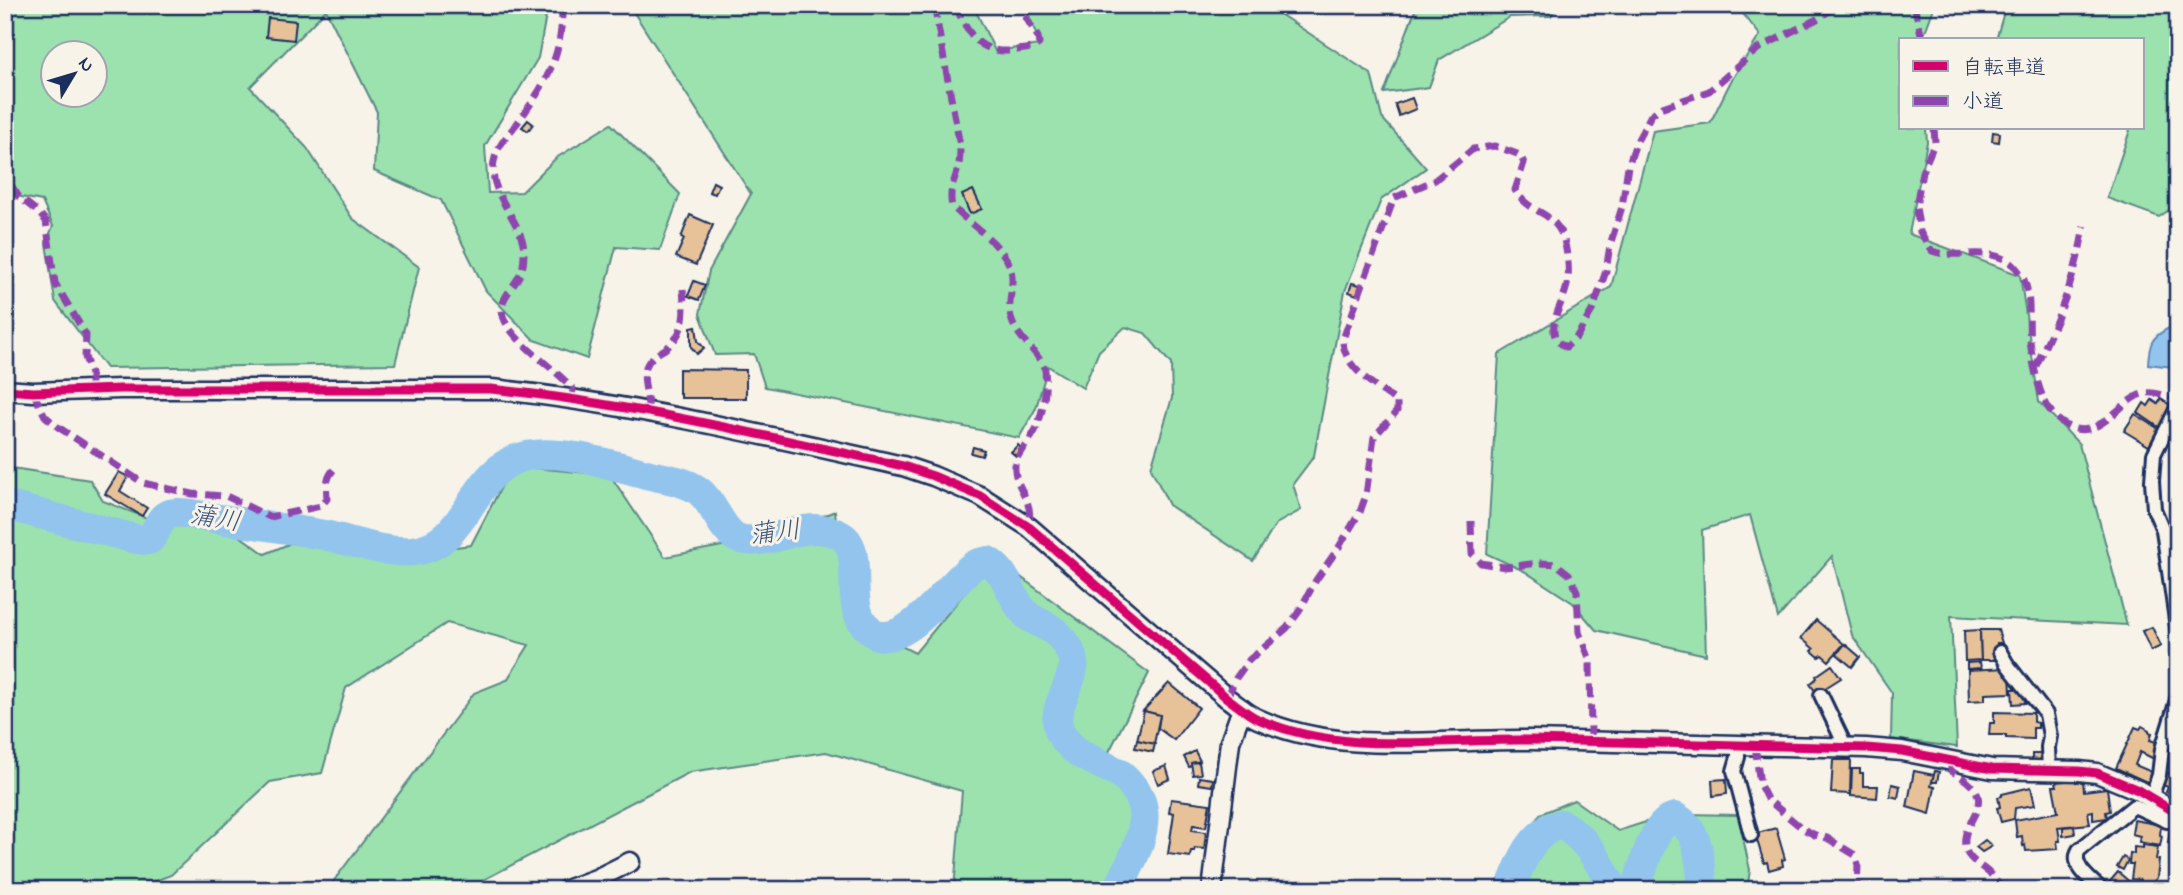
<svg xmlns="http://www.w3.org/2000/svg" width="2183" height="895" font-family="'Indie Flower','Klee One',sans-serif">
<rect width="100%" height="100%" fill="#f7f3e8"/>
<filter id="ink" filterUnits="userSpaceOnUse"><feTurbulence type="fractalNoise" baseFrequency=".0143" numOctaves="2"/><feDisplacementMap in="SourceGraphic" scale="14" xChannelSelector="R" yChannelSelector="G"/><feConvolveMatrix kernelMatrix="1 2 1 2 8 2 1 2 1" color-interpolation-filters="sRGB"/></filter>
<g filter="url(#ink)">
<g fill="#9ce2ae" stroke="#5c8886" stroke-width="2" fill-rule="evenodd">
<path d="M5 5H548L538 58 485 146 488 193 522 192 556 158 611 124 680 194 660 250 616 247 587 359 534 340 486 291 441 200 374 171 377 112 326 10 250 87 307 148 352 218 419 267 395 364 106 368 55 301 46 243 53 226 42 201 5 194ZM52 52H94V94H52Z"/>
<path d="M629 5H973L995 51 1040 45 1026 7 1028 5H1266L1371 74 1382 118 1426 168 1381 200 1345 291 1314 456 1293 484 1301 510 1276 524 1253 561 1169 505 1151 468 1172 398 1171 364 1145 333 1125 327 1099 351 1083 388 1048 366 1036 408 1019 438 765 387 754 354 715 355 700 314 709 271 751 194Z"/>
<path d="M1417 5H1557L1551 16 1510 17 1439 60 1429 87 1384 93Z"/>
<path d="M1736 5H1935L1922 40H1901V128H1926L1927 142 1909 234 2020 275 2039 402 2079 444 2127 625 1951 616 1957 747 1891 739 1892 693 1852 635 1832 556 1778 618 1750 515 1702 530 1706 655 1596 630 1573 603 1524 571 1487 554 1499 354 1611 287 1653 131 1710 123 1731 81 1760 35Z"/>
<path d="M2006 5H2178V204L2159 217 2107 198 2130 130 2129 128H2143V40H1996Z"/>
<path d="M512 466 610 475 665 557 774 536 835 511 846 618 915 653 994 557 1149 673 1109 752 1143 796 1128 890H954L962 791 826 752 690 772 464 890H327L474 693 507 680 529 645 447 623 346 688 322 773 270 782 171 875 130 890H5V467L90 480 103 501 173 528 198 506 265 554 312 534 415 552 471 545Z"/>
<path d="M1574 800 1618 831 1649 821 1686 814 1738 815 1750 870 1747 890H1597L1572 886 1570 890H1500L1520 847 1540 814Z"/>
</g>
<path fill="#92c4ee" stroke="#6288b4" stroke-width="2" d="M2169 328 2178 329V366L2173 367 2148 364C2149 344 2151 337 2169 328Z"/>
<g fill="none" stroke-linecap="round" stroke-linejoin="round">
<g stroke="#92c4ee" stroke-width="30">
<path d="M5 505 136 539 149 540C157 534 157 520 167 515 176 510 203 516 214 518 250 524 287 528 324 535 352 541 383 553 412 551 462 547 469 487 506 464 542 441 612 465 650 475 666 479 688 481 700 492 715 504 722 534 740 539 773 547 803 518 838 534 869 547 840 606 869 629 871 631 875 634 877 635 910 645 950 582 973 566 976 563 983 562 988 561 1011 575 1009 599 1028 616 1034 621 1044 624 1051 629 1063 637 1075 653 1073 668 1070 691 1049 711 1061 734 1074 756 1096 761 1117 772 1124 775 1128 781 1132 786 1159 817 1132 859 1118 890"/>
<path d="M1510 890C1520 864 1531 831 1561 824 1590 841 1598 861 1614 890"/>
<path d="M1636 890C1643 869 1652 823 1675 817 1701 830 1700 864 1703 890"/>
</g>
</g>
<g fill="#e7c298" stroke="#1b2f5e" stroke-width="2">
<path d="M268 18 296 21 294 40 266 37Z"/>
<path d="M10 66 13 76 5 78V68Z"/>
<path d="M1412 98 1416 109 1399 116 1395 104Z"/>
<path d="M528 120 533 124 528 131 522 127Z"/>
<path d="M1993 132 2000 133 1999 142 1992 141Z"/>
<path d="M713 182 719 185 715 194 709 192Z"/>
<path d="M973 190 982 209 970 214 962 195Z"/>
<path d="M690 215 713 225 696 265 676 257 684 239 681 238Z"/>
<path d="M694 281 705 285 699 300 688 296Z"/>
<path d="M1352 283 1360 285 1357 295 1349 292Z"/>
<path d="M696 326 698 341 704 348 697 354 691 347V327Z"/>
<path d="M679 369 746 370V398H681V394H679Z"/>
<path d="M2161 399 2173 407 2160 428 2138 413 2144 403 2148 406 2152 400 2158 404Z"/>
<path d="M2135 414 2159 429 2149 446 2124 431Z"/>
<path d="M2177 424 2178 466H2176V462H2172V442L2170 440Z"/>
<path d="M1018 445 1022 449 1016 456 1011 452Z"/>
<path d="M973 447 984 450 982 456 971 453Z"/>
<path d="M119 472 128 477 120 491 147 508 142 516 105 494Z"/>
<path d="M1816 620 1844 644 1829 661 1822 655 1819 657 1812 651 1814 649 1801 638Z"/>
<path d="M2152 627 2161 646 2151 651 2142 631Z"/>
<path d="M1980 630 1981 660 1965 661 1964 631Z"/>
<path d="M1980 630H1998L2002 643H1997L1998 660H1981Z"/>
<path d="M1845 644 1860 657 1852 667 1837 654Z"/>
<path d="M1980 662 1981 668 1967 669V663Z"/>
<path d="M1832 665 1841 678 1822 690 1820 687 1815 691 1810 684 1817 678 1816 676Z"/>
<path d="M2007 668 2010 673 2011 693 1985 694V700L1969 701 1968 670Z"/>
<path d="M1169 683 1199 708 1174 740 1158 728 1160 715 1143 711Z"/>
<path d="M2012 689H2024L2025 703 2013 704Z"/>
<path d="M1144 711 1160 715 1154 744 1137 740Z"/>
<path d="M1994 712 2033 713V722L2038 723V728H2033V739L2006 738V735H1989L1990 723H1994Z"/>
<path d="M2142 726 2149 730V732L2152 733 2150 740 2156 742 2154 759 2140 752 2135 765 2154 773 2149 783 2116 768 2135 727 2140 729Z"/>
<path d="M1137 740 1155 744 1153 752 1135 748Z"/>
<path d="M1195 751 1200 761 1191 763 1192 766 1189 767 1184 757Z"/>
<rect x="2032" y="754" width="10" height="6"/>
<path d="M1833 760H1851L1850 794 1831 793Z"/>
<path d="M1199 762 1201 774 1193 775 1191 763Z"/>
<path d="M1166 766 1170 779 1158 784 1153 771Z"/>
<path d="M1852 769H1860V773H1863V786H1878L1877 798 1851 796Z"/>
<path d="M1914 771 1934 775 1931 786 1935 787 1930 814 1907 807Z"/>
<path d="M1935 771 1939 772 1937 782H1932Z"/>
<path d="M2173 772 2178 774 2177 796 2166 792 2168 787 2163 785 2168 773 2172 774Z"/>
<path d="M1199 777 1213 779 1212 786 1198 784Z"/>
<path d="M1726 779 1727 794 1713 796 1712 780Z"/>
<path d="M2076 780V782L2083 781 2084 791 2107 788 2110 811 2106 812 2107 818 2093 820V811L2088 812 2090 824 2058 827 2060 841H2057L2058 849 2026 851 2025 845 2023 846 2022 836 2017 837 2015 820 2058 812 2053 786H2057L2056 782Z"/>
<path d="M1892 784 1900 786 1898 798 1890 796Z"/>
<path d="M2031 787 2035 805 2015 808 2014 819 2001 822 1997 808 2000 807 1998 797 2002 796V794Z"/>
<path d="M1171 799 1210 804 1206 827 1193 825 1192 830 1206 832 1204 849 1195 848 1194 851H1191L1190 857 1168 854 1174 813 1169 812Z"/>
<path d="M2134 820 2161 825 2160 835 2162 836 2160 846 2139 842 2140 836 2132 834Z"/>
<path d="M2074 826 2075 834 2063 836V827Z"/>
<path d="M1776 828 1785 859 1782 860 1783 866 1769 870 1767 862 1764 863 1756 837 1759 836 1758 833Z"/>
<path d="M2170 829 2178 831V844L2168 843Z"/>
<path d="M1985 840 1992 846 1982 852 1976 847Z"/>
<path d="M2143 845 2158 847 2156 860H2159L2157 878 2153 882 2152 890 2139 889 2140 880 2131 879 2133 864H2129L2130 853 2134 854V847L2143 848Z"/>
<path d="M2123 857 2128 860 2123 870 2117 867Z"/>
<path d="M2118 872 2139 890H2110L2106 886Z"/>
<path d="M1777 881 1779 890H1784H1760L1759 885Z"/>
</g>
<g fill="none" stroke-linecap="round" stroke-linejoin="round">
<defs>
<g id="street">
<path d="M2178 406 2154 454 2152 481 2154 509 2163 530 2178 634"/>
<path d="M2000 652 2007 664 2046 714 2050 736 2048 747 2049 771"/>
<path d="M1821 695 1842 739V747"/>
<path d="M1738 745V757L1734 771 1751 835"/>
<path d="M2151 798 2159 775 2162 749 2178 697"/>
<path d="M2102 890C2091 880 2070 865 2079 850L2134 806 2167 821 2173 820 2177 813"/>
</g>
<g id="secondary">
<path d="M5 390 33 392 120 389H491C630 403 766 436 903 466L933 476 980 496 1029 527 1227 698C1237 705 1247 714 1258 719 1343 757 1441 738 1531 740 1643 743 1754 745 1866 748L1902 751 1992 769 2079 771 2097 773 2138 790 2178 814"/>
<path d="M566 890 596 879 630 862"/>
<path d="M1212 890 1230 742 1242 709"/>
</g>
</defs>
<use href="#street" stroke="#1b2f5e" stroke-width="18"/>
<use href="#secondary" stroke="#1b2f5e" stroke-width="23"/>
<use href="#street" stroke="#f7f3e8" stroke-width="12"/>
<use href="#secondary" stroke="#f7f3e8" stroke-width="18"/>
<g stroke="#8e44ad" stroke-width="7" stroke-dasharray="14 7" stroke-linecap="butt">
<path d="M562 5C563 53 548 80 521 118 514 128 504 138 499 148 478 187 519 213 524 248 524 253 524 264 522 269 516 289 494 299 505 321 516 344 555 368 573 389L572 398"/>
<path d="M934 5 960 146C960 151 960 158 959 164 956 179 948 190 952 206 968 223 989 235 1003 254 1022 278 1004 297 1012 321 1018 339 1039 352 1045 370 1046 376 1045 386 1045 392 1044 404 1041 417 1036 429 1031 441 1016 453 1015 466 1013 487 1039 505 1026 526"/>
<path d="M955 5C969 36 981 56 1017 50 1025 49 1032 49 1039 44L1038 37 1018 5"/>
<path d="M1914 5 1921 34 1920 40"/>
<path d="M5 123 11 185 19 197 38 212 46 221 55 283 86 335 85 357 91 374V390"/>
<path d="M1934 128 1935 142 1922 172 1916 207 1920 232 1932 251C1957 260 1986 246 2009 262 2036 280 2027 313 2030 341 2034 369 2040 417 2072 428 2102 439 2123 396 2146 393 2157 392 2168 397 2178 399"/>
<path d="M2036 366C2059 316 2075 281 2084 226"/>
<path d="M33 392 45 416 58 427 143 483 193 494 226 496 270 517 321 506 327 499C326 484 326 476 338 465"/>
<path d="M648 411C649 397 641 379 646 367 649 358 657 354 665 349 686 334 685 312 683 289"/>
<path d="M1471 521 1472 554 1481 563 1505 567 1540 563 1556 564 1569 574 1577 591 1579 632 1590 660 1591 741"/>
<path d="M1227 698 1236 678 1249 660 1287 628 1298 613 1316 580 1339 547 1360 512 1366 495 1374 437 1397 411V402C1377 386 1342 368 1343 339L1394 198 1435 180 1473 149 1495 146 1520 155 1524 163 1515 190C1532 219 1562 207 1567 256 1569 266 1569 280 1566 289 1561 308 1541 335 1566 347L1576 338 1593 309 1606 271 1610 245 1622 207 1628 166 1636 143 1651 115 1660 108 1709 91 1759 48 1817 19 1838 5"/>
<path d="M1755 745 1760 785 1767 799 1803 829 1815 835 1827 838 1855 855 1858 865 1857 888"/>
<path d="M1951 762V771C2009 802 1956 818 1966 850 1969 860 1982 866 1989 873 1994 878 1999 884 2003 890"/>
</g>
<defs>
<path id="cycleway" d="M5 390 33 392 120 389H491C630 403 766 436 903 466L933 476 980 496 1029 527 1227 698C1237 705 1247 714 1258 719 1343 757 1441 738 1531 740 1643 743 1754 745 1866 748L1902 751 1992 769 2079 771 2097 773 2138 790 2178 814"/>
</defs>
<use href="#cycleway" stroke="#f7f3e8" stroke-width="13"/>
<use href="#cycleway" stroke="#d6006c" stroke-width="9"/>
</g>
</g>
<g text-anchor="middle" dominant-baseline="central" stroke-width="6" stroke-linejoin="round" paint-order="stroke">
<g font-size="26" font-style="italic" fill="#395482" stroke="#f7f3e8">
<text transform="translate(215 520) rotate(9)">蒲川</text>
<text transform="translate(775 534) rotate(-7)">蒲川</text>
</g>
</g>
<rect width="2183" height="895" fill="none" stroke="#f7f3e8" stroke-width="28"/>
<rect x="14" y="14" width="2155" height="867" fill="none" stroke="#1b2f5e" stroke-width="2.5" filter="url(#ink)"/>
<rect x="1899" y="38" width="245" height="91" fill="#f7f3e8" stroke="#9fa5b1" stroke-width="2"/>
<rect x="1913" y="61" width="35" height="10" fill="#d6006c" stroke="#9fa5b1" stroke-width="2"/>
<text x="1962" y="74" font-size="21" fill="#1b2f5e">自転車道</text>
<rect x="1913" y="96" width="35" height="10" fill="#8e44ad" stroke="#9fa5b1" stroke-width="2"/>
<text x="1962" y="108" font-size="21" fill="#1b2f5e">小道</text>
<g transform="translate(74 74) rotate(52)"><circle r="33" fill="#f7f3e8" stroke="#9fa5b1" stroke-width="2"/>
<path d="M0-5L12 26L0 18L-12 26Z" fill="#1b2f5e"/>
<text y="-10" font-size="19" font-weight="bold" text-anchor="middle" fill="#1b2f5e">N</text>
</g>
</svg>
